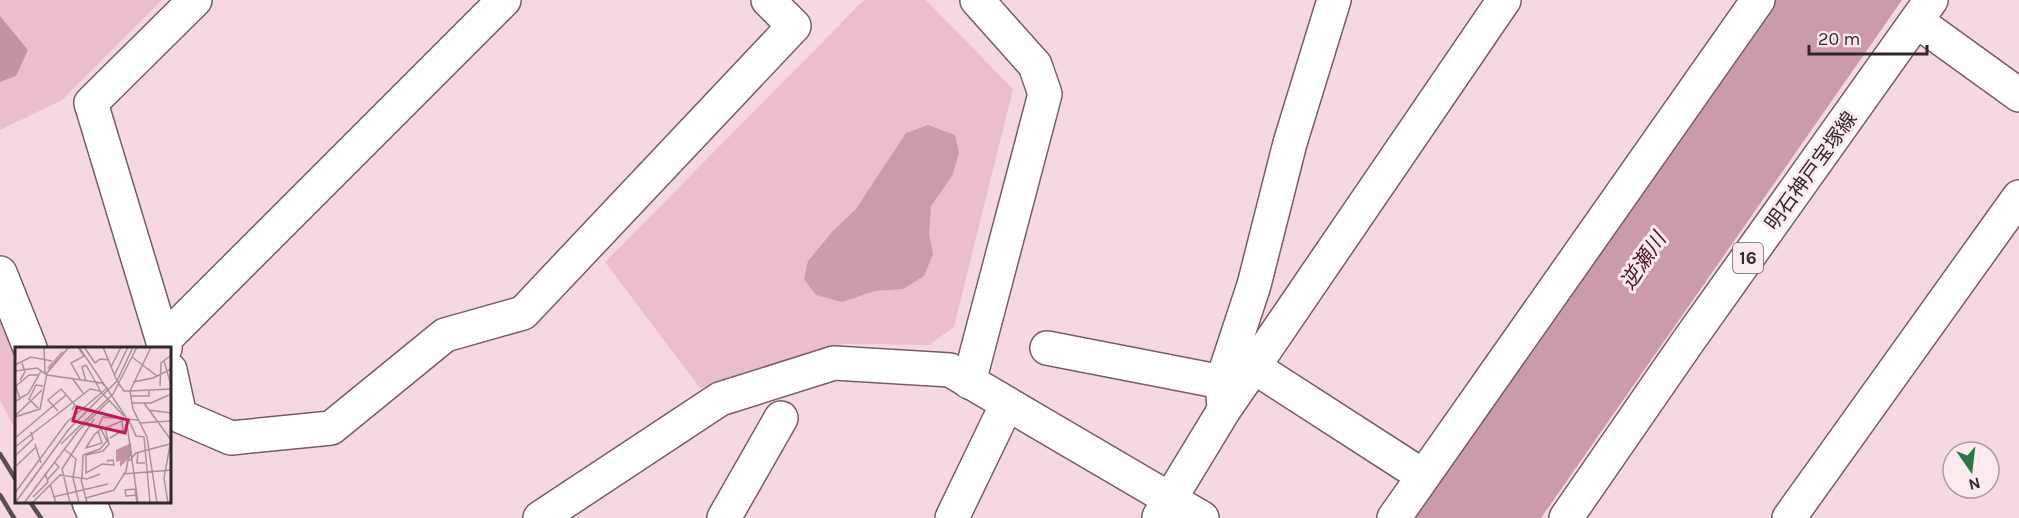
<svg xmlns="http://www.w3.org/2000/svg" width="2019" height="518" font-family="Karla,'Noto Sans JP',sans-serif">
<rect width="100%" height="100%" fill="#f6d9e0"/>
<g fill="#ebbec9">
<path d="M0 0H162L62 100 0 130V82L16 76 28 50 0 16Z"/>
<path d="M864 0H926L1013 89 954 327 929 345 843 344 700 388 605 262Z"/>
<path d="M0 302 16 348V431L0 400Z"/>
</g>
<path fill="#c394a0" d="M0 16 28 50 16 76 0 82Z"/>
<g fill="#cb9ca8">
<path d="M1773 0H1902L1541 518H1408Z"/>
<path d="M928 125 955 135 959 153 952 176 931 206 929 233 933 254 924 276 903 289 875 291 842 302 816 295 804 279 808 261 832 232 856 209 906 133Z"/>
</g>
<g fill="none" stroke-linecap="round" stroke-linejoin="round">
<defs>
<g id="minor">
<path d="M1918 22 2019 95"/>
<path d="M0 273 30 348"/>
<path d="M163 341 504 0"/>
<path d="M165 348 91 103 195 0"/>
<path d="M1047 348 1222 382"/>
<path d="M1254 367 1423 476"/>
<path d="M170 370 180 416 231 438 331 428 445 335 523 313 794 26 768 0"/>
<path d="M969 382 1045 94 1035 65 977 0"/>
<path d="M1224 408 1222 382 1254 285 1290 143 1334 0"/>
<path d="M89 502 96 518"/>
<path d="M1159 517 1224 410 1504 0"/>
<path d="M540 518 720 399 834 363 950 370 1202 518"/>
<path d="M724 518 781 418"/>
<path d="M952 518 1007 404"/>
<path d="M1394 518 1758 0"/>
<path d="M1789 518 2019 197"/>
</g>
<path id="major" d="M1566 518 1689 340 1931 0"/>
</defs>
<use href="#minor" stroke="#775e64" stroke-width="36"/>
<use href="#major" stroke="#775e64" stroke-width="36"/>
<use href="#minor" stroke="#fff" stroke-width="33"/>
<use href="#major" stroke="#fff" stroke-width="33"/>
<g stroke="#5b4d50" stroke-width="4.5">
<path d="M0 454 16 480"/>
<path d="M0 495 14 518"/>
<path d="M30 502 41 518"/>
</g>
</g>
<g text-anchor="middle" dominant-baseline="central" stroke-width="6" stroke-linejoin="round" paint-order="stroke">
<rect fill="#fbeaee" stroke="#6e6265" stroke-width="1.5" x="1733" y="243" width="30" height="30" rx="4.5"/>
<g font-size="18" font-weight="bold" fill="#32282a">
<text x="1748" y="258">16</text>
</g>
<g font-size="20" fill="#32282a" stroke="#fbeaee">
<text transform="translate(1811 171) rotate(-54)">明石神戸宝塚線</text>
</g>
<g font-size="21" font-style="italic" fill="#4b1227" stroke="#fbeaee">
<text transform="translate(1643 261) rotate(-56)">逆瀬川</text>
</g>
</g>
<g transform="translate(15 347)">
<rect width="156" height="156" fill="#f6d9e0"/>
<path d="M116 96 117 108 105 120V114L111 112 101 115V103Z" fill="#c394a0"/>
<path fill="none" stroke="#cb9ca8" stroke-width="3" d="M33 22 48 5"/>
<path fill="none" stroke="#a89297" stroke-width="1.5" d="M29 0 30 26M63 0 69 9 56 16 65 32M64 0 111 70 123 156M69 0 80 16 85 12 94 13M88 0 102 34M117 10 142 29M149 14 156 38M0 18 16 10 37 14M71 18 85 43M71 18 67 20 71 34M96 20 106 0M0 24 22 21 32 28 87 36 92 41 52 75 0 146M99 29 113 0M57 31 68 46M5 33 10 25 7 16M102 34 118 0M118 35 138 31 156 22M1 39 14 28H23M145 39 146 16 155 9M116 49H134V43M5 51 13 47 26 24M0 54 5 52 0 37M116 56H136L154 48M129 56 156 93 149 131 153 156M23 61 14 52 21 38 28 39M134 63 156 66M43 64 33 53 46 42 60 58 57 63M0 69 27 43M0 70 25 62 32 26 54 0M87 70 123 73M113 71 121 89 129 90 135 156M125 76 156 74M83 84 87 96 71 101 79 88 86 82M0 91 51 48M20 97 26 116M46 97 98 47 122 0M0 100 75 42 85 44 109 69M49 102 61 112 58 131 64 156M123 105 122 116H130M0 109 18 92 16 85M92 114 98 113 99 118 87 117 71 126V108L88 104 94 97 90 81 107 74 108 83 95 91M114 114 121 106 155 97M0 120 21 100M108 127 156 123M66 132 72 156M67 132 68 108 85 102 92 94 84 78 88 70M32 133 44 120 39 115M35 137 41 156M121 148 111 149 110 143 120 142 122 156M18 150 33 135 30 126M38 150 93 137M71 151 99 143 111 124 114 108M0 156 54 82 102 34 109 44H115L136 0M9 156 63 84 94 54M17 156 45 128 72 132 85 127M55 156 47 122 79 72M142 156 132 90 118 62 115 44 156 42"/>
<path fill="#c2185b" fill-opacity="0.15" stroke="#c2185b" stroke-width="3" d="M62 60 113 73 110 86 58 74Z"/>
<rect width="156" height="156" fill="none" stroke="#32282a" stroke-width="3"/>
</g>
<g transform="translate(1971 470) rotate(166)"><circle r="28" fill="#fbeaee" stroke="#ab9ca0" stroke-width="1.5"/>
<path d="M0-4.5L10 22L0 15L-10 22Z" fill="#2b7644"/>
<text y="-9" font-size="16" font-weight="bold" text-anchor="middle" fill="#32282a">N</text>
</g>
<path d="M1809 45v9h118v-9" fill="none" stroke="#32282a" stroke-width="3"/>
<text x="1818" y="45" font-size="18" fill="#32282a" stroke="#fbeaee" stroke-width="4.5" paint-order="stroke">20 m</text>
</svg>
